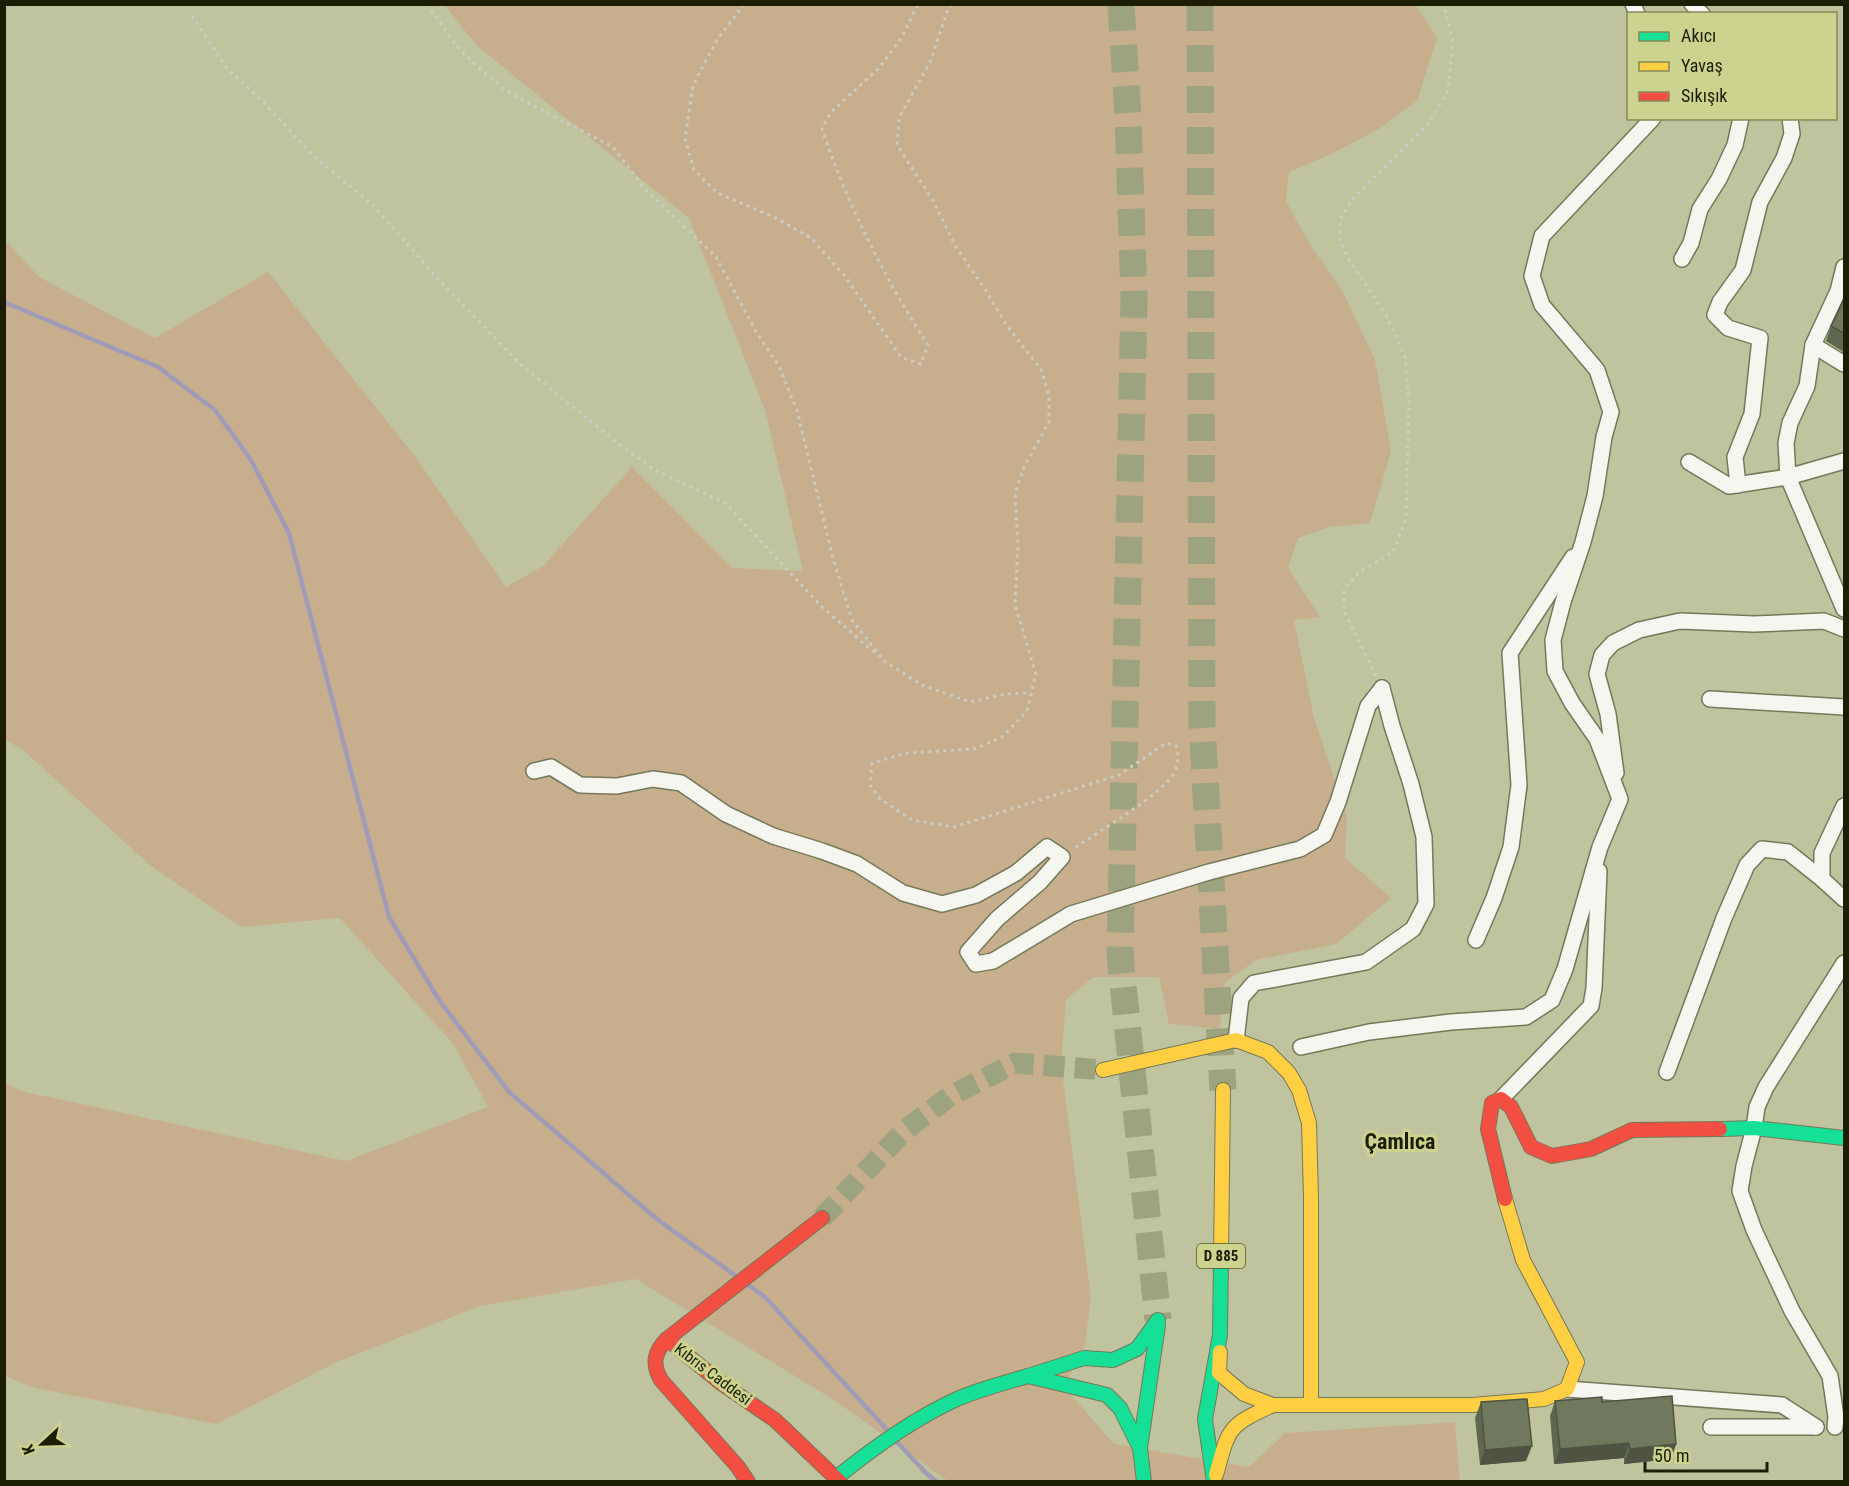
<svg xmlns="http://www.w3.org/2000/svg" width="1849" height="1486" font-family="'Roboto Condensed',sans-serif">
<rect width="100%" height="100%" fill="#bfc49e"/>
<path fill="#c7af8d" d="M445 5H1416L1437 38 1417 101 1379 129 1329 155 1289 172 1286 201 1309 243 1343 292 1375 360 1391 451 1370 523 1330 527 1298 538 1288 568 1320 617 1294 620 1314 718 1347 816 1345 858 1391 898 1336 944 1256 960 1225 983 1220 1029 1169 1024 1159 977H1094L1066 999 1061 1063 1091 1298 1085 1345 1064 1387 1114 1444 1249 1467 1285 1433 1455 1422 1460 1481H948L834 1400 636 1279 480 1306 337 1362 216 1424 35 1388 5 1376 4 1082 21 1091 346 1161 488 1107 454 1045 340 918 241 927 151 866 22 749 5 740V240L39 277 155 338 268 272 414 455 506 587 543 566 632 467 732 568 803 571 765 410 689 218 476 45Z"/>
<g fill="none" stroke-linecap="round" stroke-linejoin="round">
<g stroke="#a29bb8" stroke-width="4.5">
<path d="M4 302 158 367 215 410 251 460 289 533 389 917 439 1000 509 1092 658 1220 736 1276"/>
<path d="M748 1285 765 1297 889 1432"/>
<path d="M896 1441 927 1474 937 1482"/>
</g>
<path stroke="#9ea37f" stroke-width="21" stroke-dasharray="21 10" stroke-linecap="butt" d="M822 1218 904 1131 950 1096 1015 1063 1103 1070"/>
<g stroke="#9ea37f" stroke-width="27" stroke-dasharray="27 14" stroke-linecap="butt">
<path d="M1121 4 1128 116 1134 298 1120 955 1158 1320"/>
<path d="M1200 4 1202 725 1223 1090"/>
</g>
<defs>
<g id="street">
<path d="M1633 4 1637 14"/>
<path d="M1692 4 1702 14"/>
<path d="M1682 259 1691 243 1700 209 1719 179 1735 145 1741 118"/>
<path d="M1844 267 1838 291 1813 345 1807 386 1790 423 1786 443 1788 477 1844 609"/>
<path d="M1813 345 1844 364"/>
<path d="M1689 462 1729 486 1788 477 1844 461"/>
<path d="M1738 485 1735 457 1752 414 1760 338 1728 328 1715 315 1720 302 1743 270 1760 202 1784 158 1792 134 1790 118"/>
<path d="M1710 699 1844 707"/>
<path d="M534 771 551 767 580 785 617 786 653 779 681 783 726 814 773 836 822 851 857 864 903 893 942 904 976 895 1016 873 1047 847 1062 857 1040 882 997 919 968 952 976 964 993 961 1071 914 1209 872 1300 849 1324 835 1338 802 1368 706 1382 688"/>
<path d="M1616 773 1608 714 1597 674 1602 655 1613 643 1639 630 1680 621 1754 624 1824 621 1844 629"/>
<path d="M1844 806 1822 853V879L1844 899"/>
<path d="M1476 940 1494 898 1511 847 1519 785 1510 653 1573 557"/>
<path d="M1236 1040 1241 998 1254 983 1366 962 1413 929 1426 904 1424 837 1411 784 1392 726 1382 688"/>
<path d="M1301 1047 1369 1032 1451 1022 1526 1017 1552 1000 1565 969 1600 847 1620 799 1597 739 1572 703 1555 671 1553 640 1563 602 1583 542 1595 496 1604 437 1611 412 1597 370 1542 305 1532 276 1542 236 1653 118"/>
<path d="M1667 1072 1724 918 1747 865 1762 849 1788 852 1822 879"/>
<path d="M1501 1099 1591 1006 1594 988 1599 871"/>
<path d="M1567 1389 1782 1405 1816 1427"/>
<path d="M1711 1427H1816"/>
<path d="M1835 1427 1836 1417 1830 1376 1792 1311 1754 1230 1740 1191 1744 1166 1754 1128 1757 1107 1766 1087 1844 963"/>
</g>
<g id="fast">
<path d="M1720 1129 1754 1128 1844 1138"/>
<path d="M1140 1448 1120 1408 1107 1395 1028 1376 1084 1358 1113 1360 1137 1349 1158 1320"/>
<path d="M836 1478C873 1448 913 1419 957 1399 980 1389 1004 1383 1028 1376"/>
<path d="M1144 1482 1140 1448 1158 1325"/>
<path d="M1214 1482 1205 1419 1220 1335 1221 1258"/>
</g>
<g id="slow">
<path d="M1103 1070 1236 1040 1268 1052 1289 1073 1299 1090 1309 1123 1311 1198V1405"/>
<path d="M1221 1258 1223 1090"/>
<path d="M1273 1405H1472L1544 1399 1567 1389 1577 1362 1523 1260 1505 1199"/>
<path d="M1216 1475C1229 1428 1227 1426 1273 1405L1244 1394 1219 1373 1220 1352"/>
</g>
<g id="jam">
<path d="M1505 1199 1488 1129 1492 1103 1501 1099 1511 1107 1531 1147 1552 1156 1591 1149 1632 1130 1720 1129"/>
<path d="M667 1339 822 1218"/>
<path d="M748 1482 738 1467 661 1380C652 1364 654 1352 667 1339L721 1383 775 1420 840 1482"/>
</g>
</defs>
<use href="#street" stroke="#757859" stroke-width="18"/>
<use href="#fast" stroke="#757859" stroke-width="16"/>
<use href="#slow" stroke="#757859" stroke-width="16"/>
<use href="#jam" stroke="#757859" stroke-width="16"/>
<g stroke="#cccdc1" stroke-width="3" stroke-dasharray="3 4.5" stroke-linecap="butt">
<path d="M427 4 458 48 481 70 511 94 613 147 646 190 716 257 755 330 779 366 797 411 834 562 852 620 884 661 922 685 970 702 1006 694 1031 693"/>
<path d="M744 4 717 40 693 85 685 138 694 170 717 193 772 216 811 238 844 275 901 357 921 364 928 345C884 278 848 205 822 129L830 113 880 67 902 37 918 4"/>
<path d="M952 4 947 12 930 62 899 118 897 145 932 199 956 247 985 289 1005 323 1042 371 1049 397V422L1024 467 1015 494 1018 545 1015 605 1036 674 1027 711 1002 737 974 749 907 753 872 763 870 785 879 798 912 820 954 827 1119 775 1166 743 1176 746C1179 756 1179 764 1174 773 1164 793 1095 834 1073 849"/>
<path d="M192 16 226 67 263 102 317 159 373 205 437 278 522 366 615 441 655 470 725 503 821 606 878 656"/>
<path d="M1376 676 1344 611V590L1358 573 1393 552 1406 519 1409 402 1405 357 1386 315 1348 258 1339 237 1341 217 1355 196 1427 125 1448 91 1453 44 1444 4"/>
</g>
<use href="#street" stroke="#f5f6f0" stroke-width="15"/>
<use href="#fast" stroke="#16e098" stroke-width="14"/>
<use href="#slow" stroke="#ffcf43" stroke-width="14"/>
<use href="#jam" stroke="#f24e42" stroke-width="14"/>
</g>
<g fill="#606750">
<path d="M1845 297V353L1826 341 1831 326Z"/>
<path d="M1555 1401 1602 1402 1676 1444 1671 1459 1624 1464V1458L1554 1464 1550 1416Z"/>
<path d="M1481 1402 1526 1461 1480 1465 1475 1418Z"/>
</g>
<g fill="#4e5441">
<path d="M1629 1443 1624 1458 1554 1464 1560 1449Z"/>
<path d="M1676 1444 1671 1459 1624 1464 1630 1449Z"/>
<path d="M1532 1446 1526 1461 1480 1465 1485 1450Z"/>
</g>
<g fill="#70785d" stroke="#4e5441" stroke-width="1.5">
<path d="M1845 297V334L1831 326Z"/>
<path d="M1672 1396 1676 1444 1630 1449 1629 1443 1560 1449 1555 1401 1602 1397V1402Z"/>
<path d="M1527 1399 1532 1446 1485 1450 1481 1402Z"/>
</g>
<g text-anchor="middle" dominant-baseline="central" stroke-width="6" stroke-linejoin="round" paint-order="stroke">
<rect fill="#cbd38f" stroke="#50542d" stroke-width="1.5" x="1197" y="1244" width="48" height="24" rx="4.5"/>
<g font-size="15" font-weight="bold" fill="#1b1e03">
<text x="1221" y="1256">D 885</text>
</g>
<g font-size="16" fill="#1b1e03" stroke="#cbd38f">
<text transform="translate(713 1374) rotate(37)">Kıbrıs Caddesi</text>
</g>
<g font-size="22" font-weight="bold" fill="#1b1e03" stroke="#cbd38f">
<text x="1400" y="1141">Çamlıca</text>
</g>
</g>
<rect width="1849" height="1486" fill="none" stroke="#1b1e03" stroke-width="12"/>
<rect x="1627" y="12" width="210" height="108" fill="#cbd38f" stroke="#858b57" stroke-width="1.5"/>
<rect x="1639" y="32" width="30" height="9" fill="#16e098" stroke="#858b57" stroke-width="1.5"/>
<text x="1681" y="42" font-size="18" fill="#1b1e03">Akıcı</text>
<rect x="1639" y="62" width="30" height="9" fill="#ffcf43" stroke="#858b57" stroke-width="1.5"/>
<text x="1681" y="72" font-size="18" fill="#1b1e03">Yavaş</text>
<rect x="1639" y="92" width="30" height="9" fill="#f24e42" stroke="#858b57" stroke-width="1.5"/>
<text x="1681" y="102" font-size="18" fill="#1b1e03">Sıkışık</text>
<g transform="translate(42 1444) rotate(248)" stroke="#cbd38f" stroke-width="4.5" paint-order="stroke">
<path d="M0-4.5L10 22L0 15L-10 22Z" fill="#1b1e03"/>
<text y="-9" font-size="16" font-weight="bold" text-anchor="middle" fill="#1b1e03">K</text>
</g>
<path d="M1645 1462v9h122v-9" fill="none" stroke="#1b1e03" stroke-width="3"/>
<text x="1654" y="1462" font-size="18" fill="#1b1e03" stroke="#cbd38f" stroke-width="4.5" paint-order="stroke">50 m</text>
</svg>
